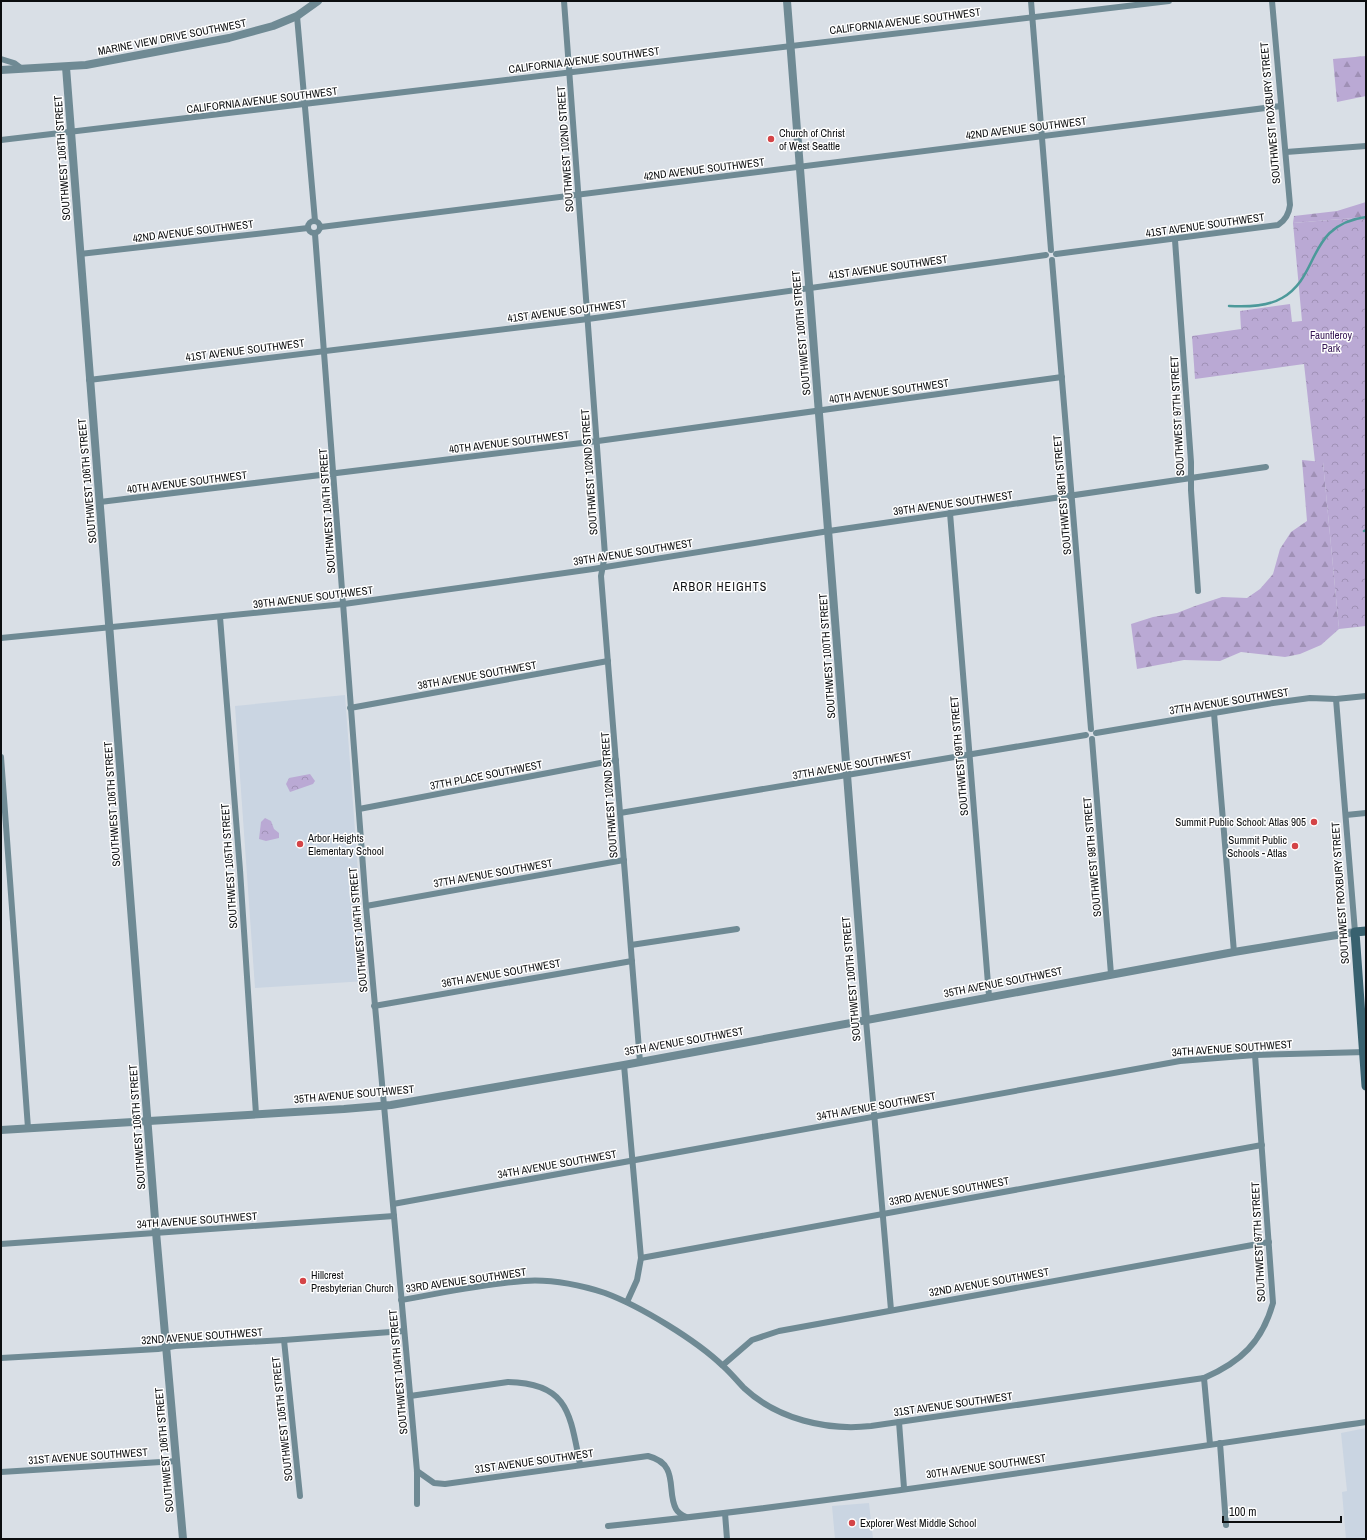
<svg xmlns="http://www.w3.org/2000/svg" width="1367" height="1540" font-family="'Archivo Narrow',sans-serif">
<defs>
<pattern id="forest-firs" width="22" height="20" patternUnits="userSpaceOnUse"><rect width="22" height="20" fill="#baa9d4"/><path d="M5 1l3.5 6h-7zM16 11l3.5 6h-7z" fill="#9f90b5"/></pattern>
<pattern id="park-crowns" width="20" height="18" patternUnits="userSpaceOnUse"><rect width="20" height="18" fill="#baa9d4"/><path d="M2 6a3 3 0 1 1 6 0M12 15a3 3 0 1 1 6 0" fill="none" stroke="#9f90b5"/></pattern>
</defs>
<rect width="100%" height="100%" fill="#d9dfe6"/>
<g fill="#cad5e2">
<path d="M345 695 366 981 255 988 235 706Z"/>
<path d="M1366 1428V1539H1346L1342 1492 1347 1491 1341 1433Z"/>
<path d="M869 1503 873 1539H835L832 1506Z"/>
</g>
<g fill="url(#forest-firs)">
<path d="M1366 56V96L1337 102 1333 59Z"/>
<path d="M1366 202V217L1293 223 1294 216 1337 211Z"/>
<path d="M1302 460 1323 462 1339 629 1321 645 1300 654 1285 657 1241 652 1220 661 1184 660 1137 669 1131 624 1153 617 1177 613 1195 606 1222 597 1247 598 1260 589 1273 574 1280 549 1291 532 1307 521Z"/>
</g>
<g fill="url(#park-crowns)">
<path d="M1366 217V626L1339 629 1323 462H1315L1304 364 1195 379 1192 336 1241 329 1240 311 1290 304 1292 322 1302 321 1293 223Z"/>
<path d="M310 774 315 781 313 784 290 792 286 784 289 778Z"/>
<path d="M265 818 271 821 274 829 279 833V838L266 841 259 839 261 822Z"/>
</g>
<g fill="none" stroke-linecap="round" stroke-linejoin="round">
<g stroke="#4c999a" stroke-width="2.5">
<path d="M1229 306C1246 307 1267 307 1282 298 1321 276 1306 225 1366 217"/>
<path d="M1364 531 1366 530"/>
</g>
<g stroke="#6f8a94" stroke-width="6">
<path d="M564 1 605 555 601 576 640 1062"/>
<path d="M1031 1 1051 250"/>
<path d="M297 16 315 221"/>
<path d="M1 59 14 63 22 69"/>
<path d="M1 140 1169 1"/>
<path d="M1286 152 1366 146"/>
<circle cx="314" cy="227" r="6"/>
<path d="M321 227 1281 106"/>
<path d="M315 234 366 906 417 1471V1504"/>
<path d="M1175 240 1191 462V490L1198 591"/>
<path d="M80 254 308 228"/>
<path d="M1056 254 1278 225C1286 220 1289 214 1290 205L1272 1"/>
<path d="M1052 260 1091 729"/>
<path d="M89 380 588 319 1046 255"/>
<path d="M100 502 598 441 1062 377"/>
<path d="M950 513 989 996"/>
<path d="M220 617 240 870 256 1114"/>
<path d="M1 638 344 604 593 569 829 531 1266 467"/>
<path d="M1336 699 1355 932"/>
<path d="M350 708 608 661"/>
<path d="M1214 713 1234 952"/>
<path d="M1096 733 1273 703 1310 698 1336 699 1366 696"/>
<path d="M1092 739 1111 974"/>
<path d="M1 757 28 1128"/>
<path d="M359 809 616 760"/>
<path d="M620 813 1086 735"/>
<path d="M1346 815 1366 813"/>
<path d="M366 906 624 860"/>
<path d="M631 945 737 929"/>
<path d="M374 1006 632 961"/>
<path d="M866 1020 891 1310"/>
<path d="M624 1065 641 1258 637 1280 627 1302"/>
<path d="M393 1204 1180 1061 1255 1055 1366 1052"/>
<path d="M1 1244 394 1216"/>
<path d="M641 1258 1262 1145"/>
<path d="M401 1300C442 1293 484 1284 524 1281 551 1279 580 1285 605 1293 640 1306 696 1340 723 1366 731 1373 737 1381 744 1388 777 1419 827 1431 871 1426L1204 1378C1241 1362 1262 1342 1273 1303L1255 1055"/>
<path d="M284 1340 300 1496"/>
<path d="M1 1358 158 1349 175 1346 284 1340 404 1331"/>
<path d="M723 1365 752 1340 779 1331 1269 1242"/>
<path d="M1204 1378 1210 1444"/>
<path d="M410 1396 508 1382C569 1383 570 1415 580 1464"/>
<path d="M899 1422 904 1488"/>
<path d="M1220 1443 1226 1525"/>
<path d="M417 1471 434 1483 445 1484 648 1456C680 1464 666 1491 676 1509 678 1513 682 1515 686 1517"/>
<path d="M1 1472 177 1461"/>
<path d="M725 1513 727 1539"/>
<path d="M608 1526C861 1500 1114 1458 1366 1422"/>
</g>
<g stroke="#6f8a94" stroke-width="8">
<path d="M787 1 866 1020"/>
<path d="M66 67 156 1232 183 1539"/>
<path d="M1 70 86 65 229 38 273 26 297 16 318 1"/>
<path d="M1 1130 344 1109 391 1105 624 1065 1234 952 1355 932"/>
</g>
<path stroke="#38616f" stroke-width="9" d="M1366 931 1355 932 1366 1086"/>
</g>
<g fill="#d44447" stroke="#fff" stroke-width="1.5">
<circle cx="771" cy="139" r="4"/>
<circle cx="1314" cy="822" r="4"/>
<circle cx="300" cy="844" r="4"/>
<circle cx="1295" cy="846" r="4"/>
<circle cx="303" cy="1281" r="4"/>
<circle cx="852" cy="1523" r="4"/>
</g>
<g text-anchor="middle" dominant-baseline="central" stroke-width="3" stroke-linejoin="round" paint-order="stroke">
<g font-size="11" fill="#0c0e10" stroke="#fff">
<text transform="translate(905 21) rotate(-7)">CALIFORNIA AVENUE SOUTHWEST</text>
<text transform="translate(172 37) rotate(-11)">MARINE VIEW DRIVE SOUTHWEST</text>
<text transform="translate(584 60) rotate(-7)">CALIFORNIA AVENUE SOUTHWEST</text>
<text transform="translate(262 100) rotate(-7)">CALIFORNIA AVENUE SOUTHWEST</text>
<text transform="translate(1270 113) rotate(-95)">SOUTHWEST ROXBURY STREET</text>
<text transform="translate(1026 128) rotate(-7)">42ND AVENUE SOUTHWEST</text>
<text transform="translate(565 149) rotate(-94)">SOUTHWEST 102ND STREET</text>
<text transform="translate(62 158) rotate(-94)">SOUTHWEST 106TH STREET</text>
<text transform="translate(704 169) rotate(-7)">42ND AVENUE SOUTHWEST</text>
<text transform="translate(1205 225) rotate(-8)">41ST AVENUE SOUTHWEST</text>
<text transform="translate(193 231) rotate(-7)">42ND AVENUE SOUTHWEST</text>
<text transform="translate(888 267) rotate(-8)">41ST AVENUE SOUTHWEST</text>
<text transform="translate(567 311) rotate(-7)">41ST AVENUE SOUTHWEST</text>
<text transform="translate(801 333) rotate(-95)">SOUTHWEST 100TH STREET</text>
<text transform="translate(245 350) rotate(-7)">41ST AVENUE SOUTHWEST</text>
<text transform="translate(889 391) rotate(-8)">40TH AVENUE SOUTHWEST</text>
<text transform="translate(1177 416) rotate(-93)">SOUTHWEST 97TH STREET</text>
<text transform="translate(509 442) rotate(-7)">40TH AVENUE SOUTHWEST</text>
<text transform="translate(589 472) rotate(-94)">SOUTHWEST 102ND STREET</text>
<text transform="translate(87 481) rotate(-95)">SOUTHWEST 106TH STREET</text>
<text transform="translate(187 482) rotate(-7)">40TH AVENUE SOUTHWEST</text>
<text transform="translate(1062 495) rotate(-95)">SOUTHWEST 98TH STREET</text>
<text transform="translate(953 503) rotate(-8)">39TH AVENUE SOUTHWEST</text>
<text transform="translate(327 511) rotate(-94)">SOUTHWEST 104TH STREET</text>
<text transform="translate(633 552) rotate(-9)">39TH AVENUE SOUTHWEST</text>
<text transform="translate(313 597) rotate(-7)">39TH AVENUE SOUTHWEST</text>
<text transform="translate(827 656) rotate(-94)">SOUTHWEST 100TH STREET</text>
<text transform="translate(477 675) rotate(-10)">38TH AVENUE SOUTHWEST</text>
<text transform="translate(1229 701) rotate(-9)">37TH AVENUE SOUTHWEST</text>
<text transform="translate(959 756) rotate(-95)">SOUTHWEST 99TH STREET</text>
<text transform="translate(852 765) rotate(-10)">37TH AVENUE SOUTHWEST</text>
<text transform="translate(486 775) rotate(-11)">37TH PLACE SOUTHWEST</text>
<text transform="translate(609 795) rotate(-94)">SOUTHWEST 102ND STREET</text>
<text transform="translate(112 804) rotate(-94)">SOUTHWEST 106TH STREET</text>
<text transform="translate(1092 857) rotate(-95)">SOUTHWEST 98TH STREET</text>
<text transform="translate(229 866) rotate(-94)">SOUTHWEST 105TH STREET</text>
<text transform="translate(493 873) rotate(-10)">37TH AVENUE SOUTHWEST</text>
<text transform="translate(1340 893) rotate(-94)">SOUTHWEST ROXBURY STREET</text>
<text transform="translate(358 930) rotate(-95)">SOUTHWEST 104TH STREET</text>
<text transform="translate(501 973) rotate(-10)">36TH AVENUE SOUTHWEST</text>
<text transform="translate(851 979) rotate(-95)">SOUTHWEST 100TH STREET</text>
<text transform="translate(1003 982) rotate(-11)">35TH AVENUE SOUTHWEST</text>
<text transform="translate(684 1041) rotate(-10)">35TH AVENUE SOUTHWEST</text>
<text transform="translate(1232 1048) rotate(-4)">34TH AVENUE SOUTHWEST</text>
<text transform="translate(354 1094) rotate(-5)">35TH AVENUE SOUTHWEST</text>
<text transform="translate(876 1106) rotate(-10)">34TH AVENUE SOUTHWEST</text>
<text transform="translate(137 1127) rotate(-94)">SOUTHWEST 106TH STREET</text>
<text transform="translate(557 1164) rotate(-10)">34TH AVENUE SOUTHWEST</text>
<text transform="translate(949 1191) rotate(-10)">33RD AVENUE SOUTHWEST</text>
<text transform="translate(197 1220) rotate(-4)">34TH AVENUE SOUTHWEST</text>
<text transform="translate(1258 1242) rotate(-93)">SOUTHWEST 97TH STREET</text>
<text transform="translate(466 1280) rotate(-8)">33RD AVENUE SOUTHWEST</text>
<text transform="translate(989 1282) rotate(-10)">32ND AVENUE SOUTHWEST</text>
<text transform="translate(202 1336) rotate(-4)">32ND AVENUE SOUTHWEST</text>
<text transform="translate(398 1372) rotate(-95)">SOUTHWEST 104TH STREET</text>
<text transform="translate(953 1404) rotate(-8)">31ST AVENUE SOUTHWEST</text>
<text transform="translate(282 1419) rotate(-96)">SOUTHWEST 105TH STREET</text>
<text transform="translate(164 1450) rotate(-95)">SOUTHWEST 106TH STREET</text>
<text transform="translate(88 1456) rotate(-4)">31ST AVENUE SOUTHWEST</text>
<text transform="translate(534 1461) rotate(-8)">31ST AVENUE SOUTHWEST</text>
<text transform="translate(986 1466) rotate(-8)">30TH AVENUE SOUTHWEST</text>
</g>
<g font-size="11" fill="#0c0e10" stroke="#fff" text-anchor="start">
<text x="779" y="133">Church of Christ<tspan x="779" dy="13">of West Seattle</tspan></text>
<text x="1306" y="822" text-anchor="end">Summit Public School: Atlas 905</text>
<text x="308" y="838">Arbor Heights<tspan x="308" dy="13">Elementary School</tspan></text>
<text x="1287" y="840" text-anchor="end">Summit Public<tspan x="1287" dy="13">Schools - Atlas</tspan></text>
<text x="311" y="1275">Hillcrest<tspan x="311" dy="13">Presbyterian Church</tspan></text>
<text x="860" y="1523">Explorer West Middle School</text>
</g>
<g font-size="11" fill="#361754" stroke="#fff">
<text x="1331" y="335">Fauntleroy<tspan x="1331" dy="13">Park</tspan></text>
</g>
<g font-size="12" letter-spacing="1" fill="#0c0e10" stroke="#fff">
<text x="720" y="587">ARBOR HEIGHTS</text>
</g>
</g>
<rect width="1367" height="1540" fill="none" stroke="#0c0e10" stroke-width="4"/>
<path d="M1223 1516v6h118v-6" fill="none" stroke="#0c0e10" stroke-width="2"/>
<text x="1229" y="1516" font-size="12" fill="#0c0e10" stroke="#ffffff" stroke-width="3" paint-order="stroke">100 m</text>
</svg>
